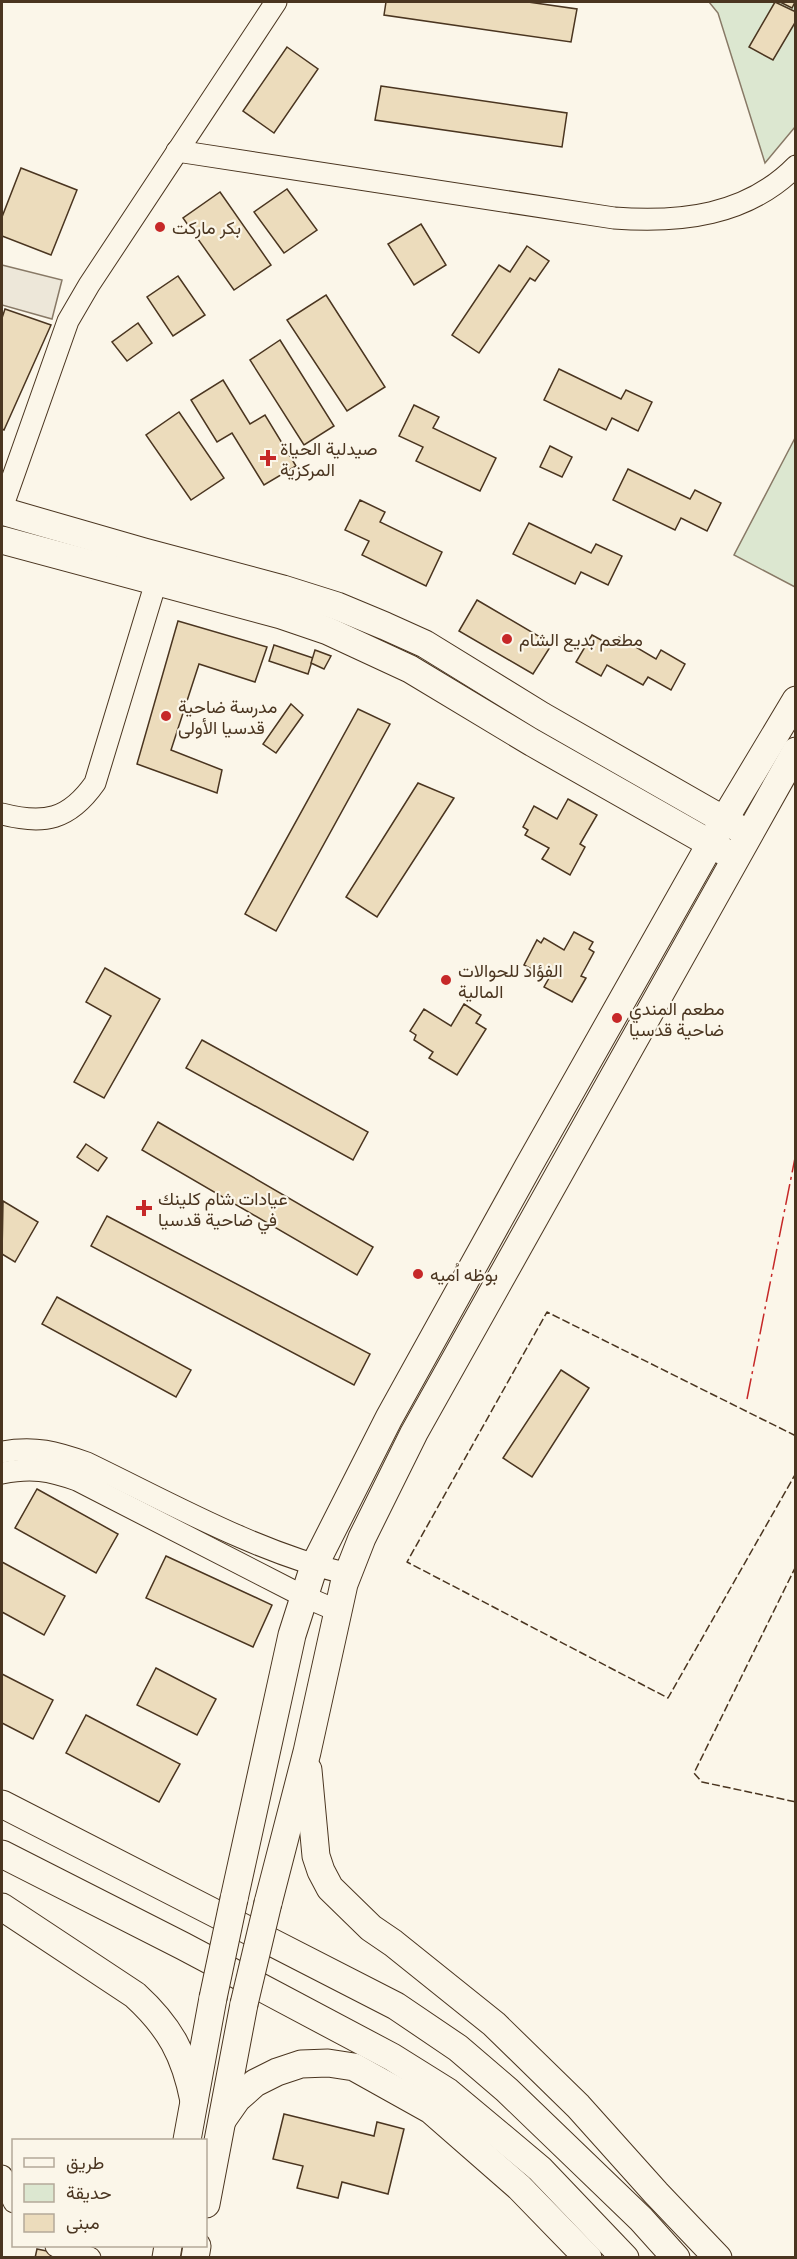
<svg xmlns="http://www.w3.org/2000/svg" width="797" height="2259" font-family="'Roboto Condensed',Vazirmatn,sans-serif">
<rect width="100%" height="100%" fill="#fbf6e9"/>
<g fill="#dce7d0" stroke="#887966" stroke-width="1.5">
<path d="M709 2H795V127L765 163 718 13Z"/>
<path d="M795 438 796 587H795L734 555Z"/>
</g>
<path fill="#ede7d9" stroke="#887966" stroke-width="1.5" d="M2 265 62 280 52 319 2 305Z"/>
<g fill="#ecdcbc" stroke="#4a3520" stroke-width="1.5">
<path d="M386 2H528L577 9 571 42 384 15Z"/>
<path d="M775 2 796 12V21L773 60 749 47Z"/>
<path d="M780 2H795L792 8Z"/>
<path d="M287 47 318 69 274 133 243 111Z"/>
<path d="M381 86 567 113 562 147 375 120Z"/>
<path d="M21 168 77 190 51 255 2 236V217Z"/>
<path d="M287 189 317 230 284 253 254 212Z"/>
<path d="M220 192 271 265 234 290 183 218Z"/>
<path d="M421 224 446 265 414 285 388 244Z"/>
<path d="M527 246 549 261 535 281 530 278 479 353 452 335 499 265 510 272Z"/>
<path d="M178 276 205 315 173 336 147 297Z"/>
<path d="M326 295 385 387 347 411 287 320Z"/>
<path d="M5 309 51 325 4 430 2 429V318Z"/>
<path d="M138 323 152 343 127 361 112 342Z"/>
<path d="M280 340 334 426 304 445 250 360Z"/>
<path d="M559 369 621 399 626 390 652 402 638 431 612 418 606 430 544 400Z"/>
<path d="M223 380 250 424 265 415 296 466 264 485 232 433 217 442 191 400Z"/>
<path d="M414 405 439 417 433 428 496 458 480 491 416 461 423 447 399 436Z"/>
<path d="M179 412 224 478 191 500 146 435Z"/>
<path d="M550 446 572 457 562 477 540 467Z"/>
<path d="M628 469 690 499 695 490 721 503 707 531 681 518 675 530 613 500Z"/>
<path d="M360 500 385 512 380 522 442 552 426 586 362 555 369 541 345 530Z"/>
<path d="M529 523 591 553 596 544 622 556 608 585 581 572 575 584 513 554Z"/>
<path d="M477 600 552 644 533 674 459 631Z"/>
<path d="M178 621 267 647 255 682 199 664 171 750 222 770 217 793 137 764Z"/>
<path d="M592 635 614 647 619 637 656 659 661 650 685 664 671 690 648 677 643 685 607 665 601 676 576 662Z"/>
<path d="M274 645 313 658 308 674 269 661Z"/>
<path d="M315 650 331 656 324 669 311 663Z"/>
<path d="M291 704 303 715 276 753 263 744Z"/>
<path d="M358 709 390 724 276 931 245 914Z"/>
<path d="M418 783 454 798 377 917 346 897Z"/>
<path d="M568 799 597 815 580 844 585 847 570 875 542 859 549 848 525 835 528 830 523 827 534 806 557 819Z"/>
<path d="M574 932 593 942 589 949 594 952 581 976 586 978 572 1002 544 987 549 978 524 965 537 940 541 943 544 938 564 950Z"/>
<path d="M105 968 160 999 104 1098 74 1082 111 1016 86 1002Z"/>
<path d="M464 1004 481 1015 476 1023 486 1029 457 1075 429 1058 433 1052 414 1040 416 1035 410 1031 424 1009 451 1026Z"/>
<path d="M202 1040 368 1132 353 1160 186 1068Z"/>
<path d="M158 1122 373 1247 357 1275 142 1150Z"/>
<path d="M86 1144 107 1158 98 1171 77 1157Z"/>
<path d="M3 1201 38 1222 15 1262 2 1254Z"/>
<path d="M107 1216 370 1354 354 1385 91 1246Z"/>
<path d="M57 1297 191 1370 176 1397 42 1324Z"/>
<path d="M561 1370 589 1388 532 1477 503 1458Z"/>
<path d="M37 1489 118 1534 96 1573 15 1528Z"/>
<path d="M166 1556 272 1605 253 1647 146 1598Z"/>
<path d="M2 1562 65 1596 44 1635 2 1612Z"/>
<path d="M156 1668 216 1699 197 1735 137 1705Z"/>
<path d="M2 1674 53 1700 33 1739 2 1723Z"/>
<path d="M86 1715 180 1764 159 1802 66 1753Z"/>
<path d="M284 2114 374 2136 377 2122 404 2129 388 2194 342 2182 338 2198 297 2188 303 2166 273 2159Z"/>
<path d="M37 2249 81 2258H35Z"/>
</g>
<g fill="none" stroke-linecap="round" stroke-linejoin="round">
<defs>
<g id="minor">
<path d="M177 151 614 218C680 223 747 216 796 166"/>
<path d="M2 508 68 321 89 285 276 2"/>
<path d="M2 814C44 825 69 820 95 783L156 582"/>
<path d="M2 1452C35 1446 56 1452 87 1463 172 1504 256 1552 348 1574"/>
<path d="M2 1473C31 1467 49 1470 77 1480L303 1596 338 1611"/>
<path d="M2 2176 14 2202"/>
<path d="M56 2246 90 2258"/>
</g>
<g id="major">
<path d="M2 511 144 552 283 589 337 606 385 626 425 644 542 716 738 828"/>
<path d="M2 540 281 615 328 631 410 669 533 743 725 852"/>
<path d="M308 1770 316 1856 321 1871 330 1888 371 1928 393 1943 494 2024 578 2106 656 2193 718 2258"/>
<path d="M2 1804 396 2006 458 2048 507 2090 641 2219 676 2258"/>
<path d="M2 1854 183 1946 392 2057 448 2092 540 2169 625 2258"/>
<path d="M234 1899 292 1635 314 1566 389 1418 528 1167 724 820 796 700"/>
<path d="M268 1903 307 1752 344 1584 362 1538 414 1433 796 751"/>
<path d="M2 1907 135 1995C170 2027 185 2055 194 2101"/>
<path d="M223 2119 237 2099 255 2083 277 2072 301 2064 328 2063 354 2067 431 2110 519 2187 588 2258"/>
<path d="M187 2140 213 1998"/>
<path d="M206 2204 244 2004"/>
<path d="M166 2258 168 2246"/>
<path d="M195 2258 197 2246"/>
</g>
</defs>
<use href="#minor" stroke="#4a3520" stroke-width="23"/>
<use href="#major" stroke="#4a3520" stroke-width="29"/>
<use href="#minor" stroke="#fbf6e9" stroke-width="21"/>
<use href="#major" stroke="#fbf6e9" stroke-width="27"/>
<defs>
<g id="major-bridge">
<path d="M213 1998 234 1899"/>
<path d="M244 2004 268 1903"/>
</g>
</defs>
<use href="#major-bridge" stroke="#4a3520" stroke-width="29" stroke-linecap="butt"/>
<use href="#major-bridge" stroke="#fbf6e9" stroke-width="27"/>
<g stroke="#4a3520" stroke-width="1.5" stroke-dasharray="8 3" stroke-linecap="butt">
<path d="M796 1436 547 1312 407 1562 668 1698 796 1473"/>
<path d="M796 1566 694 1773 702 1782 796 1802"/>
</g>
<path stroke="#c62828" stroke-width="1.5" stroke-dasharray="21 4.5 3 4.5" stroke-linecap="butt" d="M747 1399 796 1153"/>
</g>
<g fill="#c62828" stroke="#fbf6e9" stroke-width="2">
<circle cx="160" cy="227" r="6"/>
<path d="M265 449h6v6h6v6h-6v6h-6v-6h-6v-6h6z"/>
<circle cx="507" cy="639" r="6"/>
<circle cx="166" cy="716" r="6"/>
<circle cx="446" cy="980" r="6"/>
<circle cx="617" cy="1018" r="6"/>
<path d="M141 1199h6v6h6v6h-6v6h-6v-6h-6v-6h6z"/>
<circle cx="418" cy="1274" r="6"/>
</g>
<g text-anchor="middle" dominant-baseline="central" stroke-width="4.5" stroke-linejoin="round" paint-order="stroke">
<g font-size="18" fill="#4a3520" stroke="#fbf6e9" text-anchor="start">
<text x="172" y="227">بكر ماركت</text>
<text x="280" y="448">صيدلية الحياة<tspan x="280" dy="21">المركزية</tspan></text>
<text x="519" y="639">مطعم بديع الشام</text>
<text x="178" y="706">مدرسة ضاحية<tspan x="178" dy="21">قدسيا الأولى</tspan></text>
<text x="458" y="970">الفؤاد للحوالات<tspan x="458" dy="21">المالية</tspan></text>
<text x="629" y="1008">مطعم المندي<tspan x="629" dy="21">ضاحية قدسيا</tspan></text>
<text x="158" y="1198">عيادات شام كلينك<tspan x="158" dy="21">في ضاحية قدسيا</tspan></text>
<text x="430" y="1274">بوظه اُميه</text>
</g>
</g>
<rect width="797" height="2259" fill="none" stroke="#4a3520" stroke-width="6"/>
<rect x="12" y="2139" width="195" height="108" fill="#fbf6e9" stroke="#b4a999" stroke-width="1.5"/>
<rect x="24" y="2158" width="30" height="9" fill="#fbf6e9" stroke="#b4a999" stroke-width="1.5"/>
<text x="66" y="2169" font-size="18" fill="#4a3520">طريق</text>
<rect x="24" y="2184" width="30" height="18" fill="#dce7d0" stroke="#b4a999" stroke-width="1.5"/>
<text x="66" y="2199" font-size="18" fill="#4a3520">حديقة</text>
<rect x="24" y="2214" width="30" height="18" fill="#ecdcbc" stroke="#b4a999" stroke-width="1.5"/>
<text x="66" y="2229" font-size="18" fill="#4a3520">مبنى</text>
</svg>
